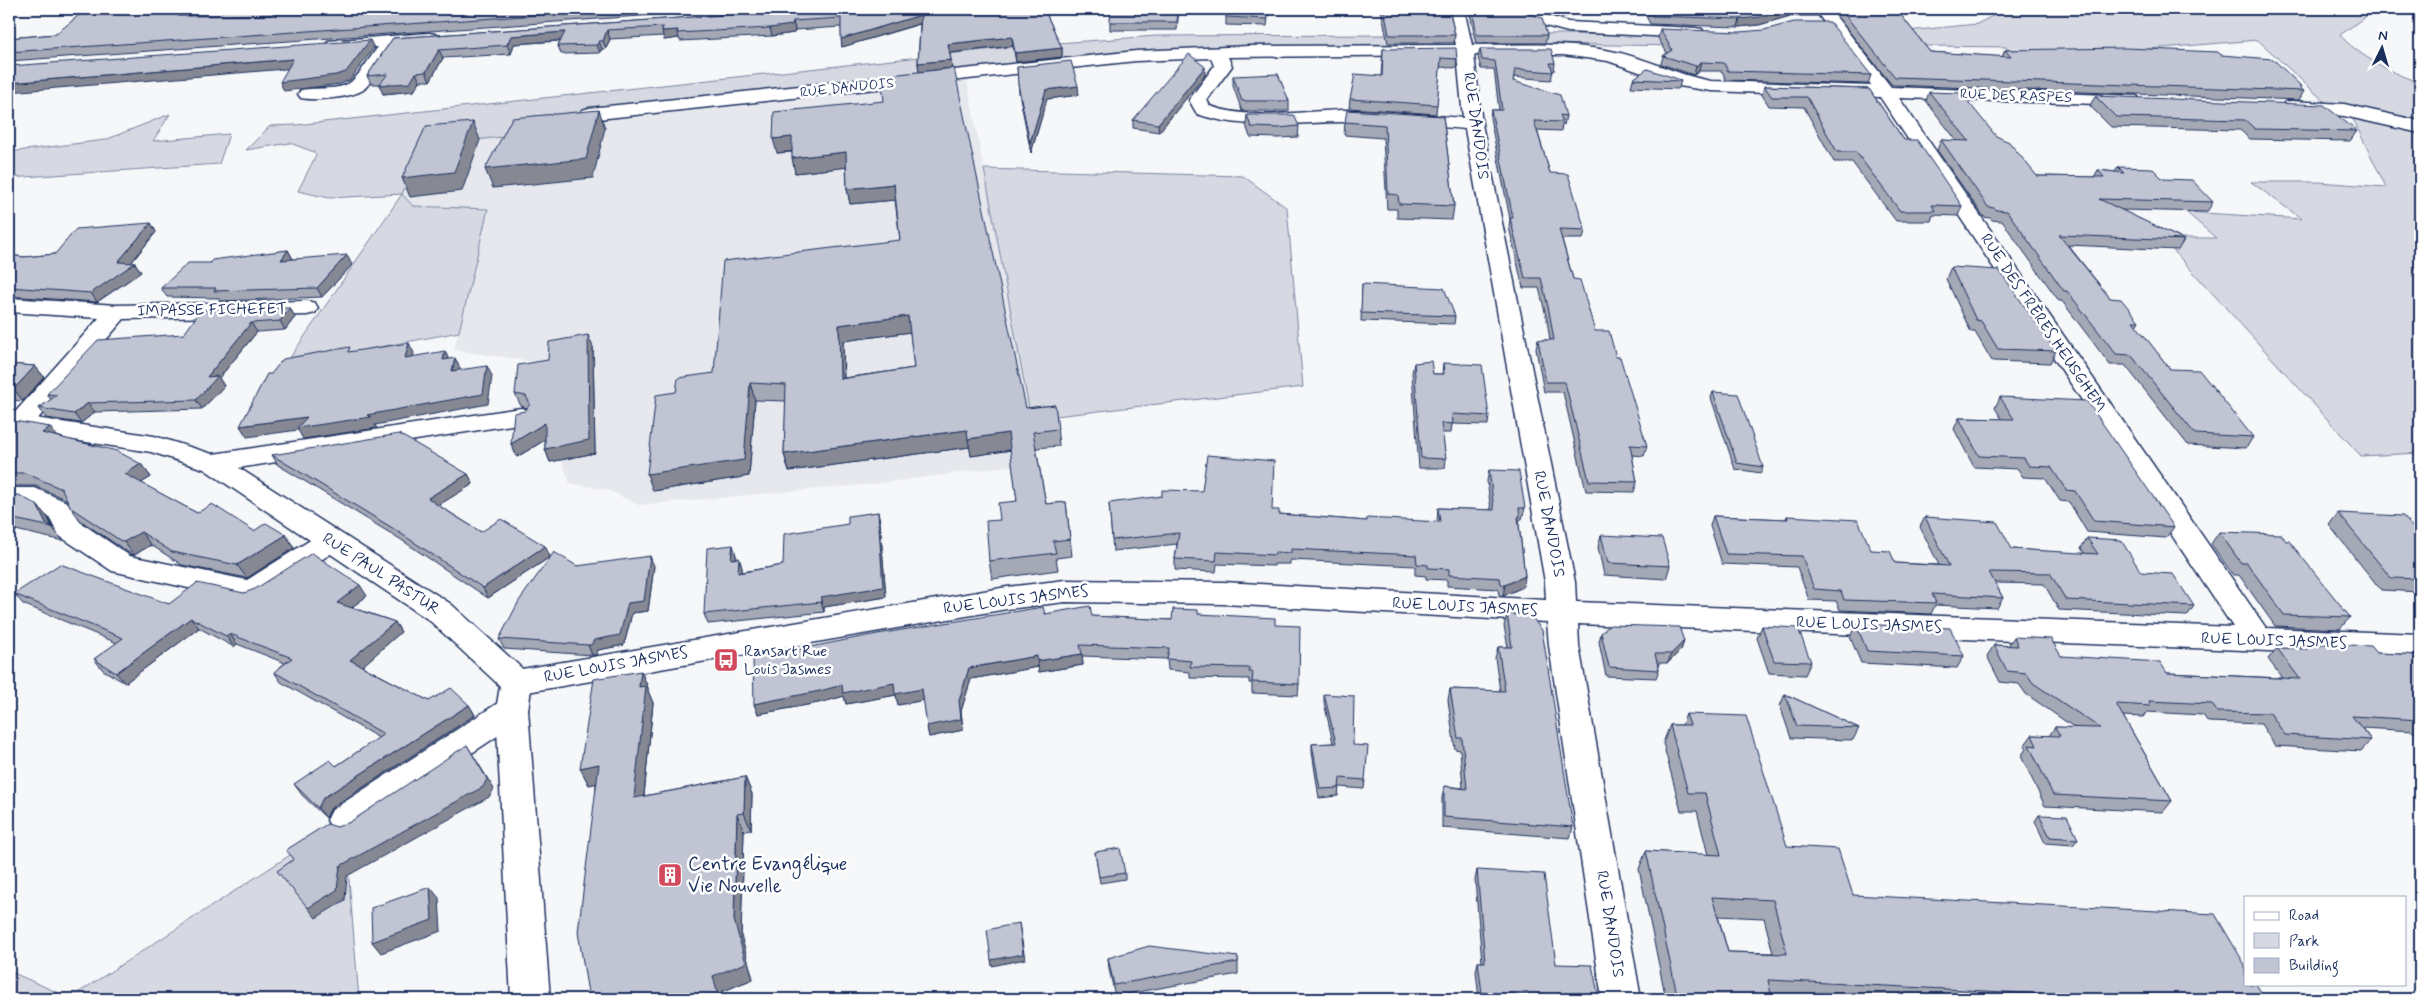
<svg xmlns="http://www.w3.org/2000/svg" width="2429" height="1008" font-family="Mynerve,sans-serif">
<rect width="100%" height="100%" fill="#f6f7f9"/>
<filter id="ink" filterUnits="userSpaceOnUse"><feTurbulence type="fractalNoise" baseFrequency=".02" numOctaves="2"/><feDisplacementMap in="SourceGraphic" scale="10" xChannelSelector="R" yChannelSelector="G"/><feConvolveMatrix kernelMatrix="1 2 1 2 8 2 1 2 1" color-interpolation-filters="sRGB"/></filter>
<g filter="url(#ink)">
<path fill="#e6e8ee" d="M966 75 1039 462 874 484 639 505 608 490 570 483 545 414 544 363 454 350 488 209 413 206 402 194 423 146 589 114Z"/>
<g fill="#d6d9e2" stroke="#7884a0">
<path d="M226 9H283L273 21 206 28Z"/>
<path d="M2006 9H2376L2340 35C2356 54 2397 77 2420 82V120L2325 102 2258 40 2014 60 2006 47 1862 45 1857 36 1977 24Z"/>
<path d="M1469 33 1748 36 1687 46 1472 43Z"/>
<path d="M1387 35 1431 39 1444 46H1269L588 110 580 128 423 146 402 194 413 206 488 209 459 332 285 365 402 194 329 198 298 191 316 155 314 152 290 143 246 150 270 126 296 125 1030 45 1156 36Z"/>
<path d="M2349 111 2420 127V453L2361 456 2162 238H2216L2186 212 2302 219 2251 182H2318L2386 187Z"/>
<path d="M170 114 153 141 229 134 219 164 9 178V152L105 140Z"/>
<path d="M984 169 1243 176 1287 208 1303 387 1031 419Z"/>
<path d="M344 820 359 999H9V971L70 998Z"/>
</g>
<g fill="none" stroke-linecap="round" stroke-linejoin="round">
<defs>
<g id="street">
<path d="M1448 9H1464L1472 45C1519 45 1566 42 1611 51 1645 57 1676 75 1711 81L1872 86 1814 9H1830L1891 87 2137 96 2140 100 2137 104 2131 105 1899 98 2266 628 2420 634V657L1578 624 1579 646 1641 999H1602L1549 646 1547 622 1223 604 1065 602 1007 609 516 694 505 691 500 682 505 673 516 670 1007 587 1065 580 1223 582 1546 600 1545 582 1465 129C1425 126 1385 122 1345 122 1294 122 1246 131 1197 114L1189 100 1214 66 1211 58 1136 61 589 120 582 118 580 114 582 110 589 108 1136 51 1249 46 1456 45ZM1457 55 1463 118C1424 115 1384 110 1344 110 1299 111 1253 121 1210 106L1207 100 1232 66 1228 57ZM1474 55H1563L1608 61 1679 86 1711 91 1880 97 2233 627 1576 602 1575 582 1482 124Z"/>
<path d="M1505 9H1527L1568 22 1696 28 1702 29 1704 33 1702 37 1696 38 1568 32 1542 25 1507 12Z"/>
<path d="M429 33 435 34 437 38 435 42 396 45C389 55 371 84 363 90 351 98 314 101 301 98L298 94 301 90C315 87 339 91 351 82 361 73 370 57 378 47L334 50 328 49 326 45 328 41Z"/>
<path d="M2291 101 2344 104 2420 121V133L2344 116 2285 110 2282 106 2285 102Z"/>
<path d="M9 298 117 305 307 301 315 303 318 308 315 313 307 315 124 319 29 429 18 436 9 438V419L99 318 9 312Z"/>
<path d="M521 408 530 410 534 416 530 422 213 472 204 469 200 463 204 457 213 454Z"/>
<path d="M9 488H35L71 504 80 522 130 556 247 580 320 534 330 531 340 534 344 541 340 548 261 598 251 602 112 571 58 535 49 517 30 506H9Z"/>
<path d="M512 697 523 701 528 710 523 719 356 830 344 835 332 830 327 820 332 810 501 701Z"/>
</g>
<path id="secondary" d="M9 414 154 436 222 457 451 604 527 673 532 682 528 710 550 999H511L496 710 500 686 429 620 204 469 151 452 9 430Z"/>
</defs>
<use href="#street" stroke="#1b2f5e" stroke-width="3"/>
<use href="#secondary" stroke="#1b2f5e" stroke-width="3"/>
<use href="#street" fill="#fff" fill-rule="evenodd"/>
<use href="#secondary" fill="#fff" fill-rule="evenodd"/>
</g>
<g fill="#a5a9b5" stroke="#1b2f5e" fill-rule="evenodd">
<path d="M312 9H738L9 61V38L56 34 190 16 271 15 311 10Z"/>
<path d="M808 9H1080L1045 11 1062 48V57L1016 62 1013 46 950 53 952 68 919 72 918 63 920 24 842 47 841 27 795 30 794 33 772 36 680 41 679 38 664 40 663 36 610 39 606 49H602L600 53 561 54 558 46 560 41 514 44 511 54 443 58 430 81H420L414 91 383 94 381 84H371L367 76 393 38Z"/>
<path d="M1107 9H1179L1177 30H1110V22L1111 11H1107Z"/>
<path d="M1227 9H1269L1267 26 1226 25V17Z"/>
<path d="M1371 9H1449L1455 35 1454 43H1388L1381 10Z"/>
<path d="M1469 9H1515L1547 35 1545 43H1476Z"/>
<path d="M1528 9H1589L1588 14H1572L1562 17Z"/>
<path d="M1646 9H1701L1722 10 1721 9H1819L1817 16H1790L1759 25 1738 27 1650 24 1645 14Z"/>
<path d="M1831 9H1896L1930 52 2002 57 2005 50 2221 55 2302 87 2301 89 2304 91 2299 100 1892 85Z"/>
<path d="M1660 29 1871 75 1868 84 1726 80 1722 71H1699L1694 75 1661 64 1663 56 1667 53 1658 38Z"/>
<path d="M1383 49 1457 59 1456 68 1440 67 1436 114 1349 108 1350 99 1381 76Z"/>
<path d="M1480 49 1555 63 1554 71H1553L1551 80 1514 77 1513 81 1566 116 1564 125 1562 124 1561 131 1537 130 1550 173 1585 230 1583 239H1562L1573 279 1595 331 1616 357 1647 446 1644 456 1632 455 1637 482 1634 492 1586 491 1563 392H1544L1536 349 1538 340H1550L1547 320 1539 288H1523L1509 227 1510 219 1490 118 1491 110H1499L1494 69H1481L1478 57Z"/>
<path d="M1017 67 1079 95 1047 99 1031 153 1019 93Z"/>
<path d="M1205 75 1159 132 1133 128V120Z"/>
<path d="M1233 76 1289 101V111H1242L1233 86Z"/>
<path d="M1633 79 1681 80 1679 88 1678 89 1631 87Z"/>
<path d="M1764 86 1869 89 1904 140 1962 206 1958 216 1933 215 1931 221H1896L1852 162H1834L1804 107 1769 106 1762 95Z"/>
<path d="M1929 92 1996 136 2037 176 2094 177 2098 170 2115 172 2118 167 2163 179 2213 202 2207 212 2121 210 2184 240 2178 250 2068 245 2110 298 2139 321 2136 326 2170 369 2253 437 2246 448 2188 445 2125 365H2110L2062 301H2059L2002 221 1992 220 1990 218 1984 217 1937 150 1941 140 1957 141 1926 101Z"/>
<path d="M2095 96 2357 131 2350 141 2250 139 2240 130 2111 127 2090 106Z"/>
<path d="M884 101 1026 408 1055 405 1059 446 1036 448 1046 504 1066 502 1072 556 1056 558 1058 570 992 579 989 561 1000 520 1017 501 1011 450 971 456 970 447 789 471 784 454 786 401 755 400 749 476 653 491 676 392 714 373 900 240 895 200 850 204 847 189 846 167 795 173 792 152 777 153ZM910 332 914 368 844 378 843 341Z"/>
<path d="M1247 115 1299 126 1298 137 1278 138 1250 137 1246 125Z"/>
<path d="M1443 116 1454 206 1452 220 1397 218V209H1387L1383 138 1344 135 1345 122Z"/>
<path d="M151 223 156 232 131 263H135L141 272 97 302 9 296V255L24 257 55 254Z"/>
<path d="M288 250 293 259 352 265 322 297 220 301 218 298 167 297 161 288 211 263Z"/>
<path d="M1951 267 2056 351 2050 363 1992 361 1975 332H1971L1946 279Z"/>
<path d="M1362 284 1455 316 1454 324 1361 321Z"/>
<path d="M290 308 295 317 285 330 257 332 219 378 224 386 202 409 95 412 81 423 46 418 39 408 51 400 47 394 184 334Z"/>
<path d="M593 347 595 453 550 462 545 449V440L517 457 511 444 525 411 527 408 521 406 515 394 548 360Z"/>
<path d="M1414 363 1433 374H1442L1443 363 1489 416 1488 425 1452 424 1451 433H1442L1446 459 1445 468H1419L1412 373Z"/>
<path d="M9 364 35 366 44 377 23 401 9 400Z"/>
<path d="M1713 392 1763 467 1761 473 1735 469 1711 398Z"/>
<path d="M2000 397 2174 527 2166 538 2087 532 2069 502 2060 501 2045 478 2023 477 2018 469 1974 467 1954 429 1959 418 2002 419 1995 408Z"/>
<path d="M9 425 50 427 57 436 141 464 151 477 141 483 197 513 254 531 286 535 294 548 247 578 182 565 151 545 134 555 131 554 81 521 71 508 67 500 36 486H9Z"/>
<path d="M272 455 468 474 473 484 438 505 481 532 545 546 550 557 488 598 400 539 278 465Z"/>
<path d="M1489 470 1525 508 1522 519H1520L1519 524 1525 576 1523 587 1503 596 1499 595 1498 589 1447 586V580L1426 579V576L1415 575V566L1290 560V564H1274V566L1217 564 1216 572 1175 570V559L1177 544 1113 551 1109 503 1272 510 1279 514 1367 521 1437 522 1438 508 1491 510 1487 481Z"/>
<path d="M9 495 37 505 48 518 52 527 63 541 16 530 14 535 9 539Z"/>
<path d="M878 512 880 522 886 597 824 607V612L708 624 704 614 736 555V559L739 558 742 568V572L783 565 848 524Z"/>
<path d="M2338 513 2420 536V592L2381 590 2329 525Z"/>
<path d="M1713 516 1786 519 1787 516 1871 550 1895 563 1939 565 1920 527 1925 517 2012 549 2085 554 2081 548 2087 538 2194 606 2187 616 2059 610 2044 584 1995 583 2003 598 1997 608 1935 605 1931 614 1840 610 1836 601 1809 600 1797 567 1722 564 1710 526Z"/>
<path d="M2219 532 2350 617 2340 629 2275 626 2239 575H2233L2211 544Z"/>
<path d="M1601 535 1670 566 1666 579 1604 575 1598 547Z"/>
<path d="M577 566H654L648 611 632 613 624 645 598 650 596 655H592L504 649 499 639Z"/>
<path d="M244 593 367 596 351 607 395 622 401 632 362 666 429 701 469 705 475 715 331 808 326 818 302 795 294 784 336 766 379 738 281 682 274 672 285 663 237 644 234 647 199 628 125 683 103 670 94 659 117 643 23 604 14 594 169 604Z"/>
<path d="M1045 614 1172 620 1199 614 1275 625 1299 684 1298 695 1252 693V683H1249V679L1190 678V672L1168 670 1167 659 1082 656 1083 665 1039 672 1038 667 971 679 961 711 963 730 929 737 927 726 924 700 898 705 896 695 846 704 844 696 823 702 758 714 754 704Z"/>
<path d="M1507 614 1573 827 1570 838 1442 828V798L1444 786 1463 788 1460 750 1455 749 1448 700 1450 689 1500 691 1495 658 1498 647H1508L1504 626Z"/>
<path d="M1856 624 1964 656 1957 668 1861 663 1850 637Z"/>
<path d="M1762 626 1811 662 1805 675 1769 673 1757 638Z"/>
<path d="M1601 633 1684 641 1681 650 1668 663H1658L1659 670 1656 678 1606 676 1599 642Z"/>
<path d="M2014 637 2061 656 2167 673 2282 678 2268 659 2277 648 2299 649 2304 643 2377 653 2420 655V741L2413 731 2362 728 2371 740 2361 751 2275 746 2261 724 2208 722 2203 715 2147 712 2143 717 2123 716 2172 801 2163 812 2045 806 2021 756 2026 749 2024 746 2032 735 2049 736 2055 727 2075 728 2026 694 2019 684 2000 682 1987 656 1994 645 2008 646Z"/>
<path d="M641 671 648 688V691L653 703 644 796 745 777 752 794 751 830 744 831 741 936 753 979 721 992 723 999H589L596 783 589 785 580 768Z"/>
<path d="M1324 694 1353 745 1365 780 1364 789 1339 787 1338 796 1319 798 1312 752V744L1333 743 1324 702Z"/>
<path d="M1785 694 1859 728 1853 740 1791 738 1780 706Z"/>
<path d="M1686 714 1787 846 1853 895 2265 999H1799L1772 998V999H1666L1639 869 1646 851 1708 855 1697 811H1681L1663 743 1670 725H1682ZM1718 916 1764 918 1773 953 1728 952Z"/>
<path d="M2039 815 2078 839 2073 845 2045 843 2035 821Z"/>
<path d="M1095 852 1125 873V879L1100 883Z"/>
<path d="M1477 870 1556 964 1599 998 1598 999H1479L1476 971 1478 962H1482L1475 880Z"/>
<path d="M1238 957V974L1115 996 1109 969 1108 958Z"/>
</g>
<g fill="#868994" stroke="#1b2f5e">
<path d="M186 9 190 17 178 16Z"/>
<path d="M1564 9H1573L1572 14 1562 17Z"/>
<path d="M1792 9 1790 16 1759 25 1738 27 1740 19Z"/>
<path d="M921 15 922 23 842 47 841 39Z"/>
<path d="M793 21 795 30 794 33 772 36 770 28Z"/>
<path d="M607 30 610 39 606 49 603 41Z"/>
<path d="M678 30 677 33 679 38 664 40 662 31Z"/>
<path d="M565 32 568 40 514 44 511 54 507 45 511 36Z"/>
<path d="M1012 37 1013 46 949 53 948 44Z"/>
<path d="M370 40 374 48 350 80 340 84 284 91 280 82Z"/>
<path d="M599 41 602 49 600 53 597 45Z"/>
<path d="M1062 48V57L1016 62 1015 53Z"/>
<path d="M439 50 443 58 430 81 426 72Z"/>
<path d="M293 59 297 68 9 92V83Z"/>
<path d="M951 60 952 68 919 72 918 63Z"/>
<path d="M1701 62 1699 71 1694 75 1696 66Z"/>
<path d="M1205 67V75L1159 132 1158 124Z"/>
<path d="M416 73 420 81 414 91 383 94 379 85Z"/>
<path d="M1078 86 1079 95 1047 99 1031 153 1030 143 1046 90Z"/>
<path d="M599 110 605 128 593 178 493 188 485 169Z"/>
<path d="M473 122 480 140 462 191 410 197 402 178Z"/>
<path d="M792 137 795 151 777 153 773 139Z"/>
<path d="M846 152 849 167 795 173 792 158Z"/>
<path d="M894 184 896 200 850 204 847 189Z"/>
<path d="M151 223 156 232 126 269 135 263 141 272 97 302 91 293 118 262Z"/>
<path d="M288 250 293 260H281Z"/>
<path d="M347 255 352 265 322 297 317 288Z"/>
<path d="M290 308 295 317 285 330 280 321Z"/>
<path d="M908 316 911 332 843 341 844 395 840 379 839 325Z"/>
<path d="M251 323 257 332 219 378 224 386 202 409 196 400 207 377Z"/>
<path d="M588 335 593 347 595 453 550 462 545 449Z"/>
<path d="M409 343 414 353 410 368 405 358Z"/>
<path d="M445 351 450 362 443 360Z"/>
<path d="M455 358 460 368 457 382 452 371Z"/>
<path d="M35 366 44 377 23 401 14 389Z"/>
<path d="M487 366 492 376 488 404 375 425 377 428 303 439 298 430 247 437 240 426 307 417 367 415Z"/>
<path d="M750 383 755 400 749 476 653 491 647 474Z"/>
<path d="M88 403 95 412 81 423 74 414Z"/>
<path d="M545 423 551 436 517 457 511 444Z"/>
<path d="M50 427 60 440 42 433Z"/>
<path d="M967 430 970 447 789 471 784 454Z"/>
<path d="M1008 433 1011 450 971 456 968 439Z"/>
<path d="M141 464 151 477 135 487 125 474Z"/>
<path d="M468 474 473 484 434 508 428 498Z"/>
<path d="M37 505 48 518 52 527 46 523Z"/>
<path d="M878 512 880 522 886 597 824 607V612L821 602V597Z"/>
<path d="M9 521 16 530 14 535 9 539Z"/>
<path d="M141 532 151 545 134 555 124 542Z"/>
<path d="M286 535 294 548 247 578 237 565Z"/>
<path d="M733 545 736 555 735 569 731 559Z"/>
<path d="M545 546 550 557 488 598 483 588Z"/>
<path d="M650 556 654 566 648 611 632 613 624 645 598 650 596 655H592L588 645 594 640 628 603Z"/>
<path d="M739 558 742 568 741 583 738 573Z"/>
<path d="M1525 576 1523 587 1503 596 1505 585Z"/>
<path d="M360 585 367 596 344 613 337 603Z"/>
<path d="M191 618 199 628 125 683 116 673Z"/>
<path d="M395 622 401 632 357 671 350 660Z"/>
<path d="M230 634 237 644 234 647 226 636Z"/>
<path d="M1684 641 1681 650 1668 663 1671 654Z"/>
<path d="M1082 654 1083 665 1039 672 1037 661Z"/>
<path d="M1037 656 1038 667 971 679 961 711 963 730 929 737 927 726 959 701 969 668Z"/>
<path d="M641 671 648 688V691L653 703 642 815 634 798 639 687Z"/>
<path d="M894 683 922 689 925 700 898 705 896 695 846 704 844 696 823 702 758 714 754 704 842 685Z"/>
<path d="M469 705 475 715 331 808 326 818 318 808 323 798Z"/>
<path d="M467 745 494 789 489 797 347 876 345 900 316 918 308 908 340 866Z"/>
<path d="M9 747 15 753 9 757Z"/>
<path d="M599 764 607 781 589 785 580 768Z"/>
<path d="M745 777 752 794 751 830 744 813Z"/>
<path d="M737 814 744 831 741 936 753 979 721 992 723 999H719L713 976 734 920Z"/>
<path d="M430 887 439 898 441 931 381 953 372 942Z"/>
<path d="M1019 923 1025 959 992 966 991 960Z"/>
</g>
<g fill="#c0c4d3" stroke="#1b2f5e" fill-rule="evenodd">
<path d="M180 9H186L178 16 271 15 273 13 311 10 312 9H622L9 52V38L56 34 79 15Z"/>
<path d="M808 9H1044L1062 48 1015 53 1012 37 948 44 951 60 918 63 921 15 841 39V18L793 21 792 25 770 28 677 33 678 30 662 31 663 27 607 30 603 41H599L597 45 558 46 565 32 511 36 507 45 439 50 426 72 416 73 410 83 379 85 388 74 367 76 393 38Z"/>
<path d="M1111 9H1178L1177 22H1110Z"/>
<path d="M1227 9H1268L1267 19 1226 17Z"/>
<path d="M1384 9H1449L1455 35H1389Z"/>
<path d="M1472 9H1515L1542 18 1547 35H1477Z"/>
<path d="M1648 9H1701L1729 10V9H1791L1761 17 1740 19 1652 16Z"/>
<path d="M1840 9H1896L1930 52 2011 57 2005 50 2125 48 2218 52 2221 55 2273 59 2302 87H2299L2304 91 1895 77Z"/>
<path d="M1794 22H1830L1871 75 1728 71 1724 63 1701 62 1696 66 1663 56 1672 50 1660 29 1740 32 1764 30Z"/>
<path d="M370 40 346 72 336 75 280 82 293 59 9 83V66Z"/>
<path d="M1456 48 1457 59 1441 58 1437 105 1350 99 1355 74 1382 76 1383 49Z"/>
<path d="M1480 49H1551L1555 63H1550L1553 72 1515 69 1513 81 1560 95 1566 116 1560 115 1563 122 1534 121 1550 173 1568 174 1585 230 1559 229 1573 279 1580 280 1595 331H1609L1616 357H1620L1647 446 1630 445 1637 482 1589 481 1565 382H1546L1538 340H1554L1549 311 1541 278H1525L1510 218H1513L1491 110H1502L1495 61 1482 60Z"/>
<path d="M1189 54 1205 67 1158 124 1133 120Z"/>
<path d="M1071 61 1078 86 1046 90 1030 143 1018 84 1017 67Z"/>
<path d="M954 68 1026 408 1055 405 1058 429 1033 432 1046 504 1066 502 1070 539 1053 541 1056 553 989 561 986 521 1000 520 998 503 1017 501 1008 433 968 439 967 430 784 454 786 385 750 383 744 460 647 474 656 395 676 392 678 378 714 373 723 261 900 240 894 184 847 189 846 152 792 158V137L773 139 774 112 884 101 881 76ZM908 316 914 368 840 379 839 325Z"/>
<path d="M1647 69 1681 80 1680 81 1633 79Z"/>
<path d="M1278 74 1289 101H1242L1233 76Z"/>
<path d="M1764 86 1869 89 1904 140H1917L1962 206 1932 205 1935 211H1900L1856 152H1837L1807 97H1772Z"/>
<path d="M1929 92 1961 93 1996 136 2009 142 2037 176 2104 177 2098 170 2124 173 2118 167 2152 168 2163 179 2192 180 2213 202 2099 199 2184 240 2059 235 2110 298 2121 299 2139 321H2133L2170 369 2199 370 2253 437 2195 434 2131 355 2116 354 2067 291H2064L2007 211 1996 210 1994 208 1988 207 1941 140 1969 141Z"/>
<path d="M2095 96 2324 105 2357 131 2255 129 2245 120 2116 117Z"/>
<path d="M599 110 586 159 485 169 512 118Z"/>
<path d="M1347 110 1443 116 1454 206 1399 204 1398 195 1388 194 1385 125 1345 122Z"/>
<path d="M1247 115H1294L1299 126 1279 128 1251 127Z"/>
<path d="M473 122 454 172 402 178 426 126Z"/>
<path d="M151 223 118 262 135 263 91 293 9 287V255L24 257 55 254 76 229Z"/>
<path d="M288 250 281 260 347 255 317 288 214 291 216 288H161L188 263H211L212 260Z"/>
<path d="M1951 267 1999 270 2056 351 1998 349 1981 321 1976 320Z"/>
<path d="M1362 284 1444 288 1455 316 1361 313Z"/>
<path d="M290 308 280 321 251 323 207 377 218 376 196 400 88 403 74 414 39 408 57 395 47 394 98 340 184 334 201 310Z"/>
<path d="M588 335 589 440 545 449V423L511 444 514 413 525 411 530 404 526 396 515 394 518 365 548 360 549 342Z"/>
<path d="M409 343 405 358 445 351 443 360 455 358 452 371 487 366 483 394 367 415 371 417 297 428 307 417 240 426 267 374H271L283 359 350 347 348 352Z"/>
<path d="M1431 361 1433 374H1444L1443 363 1482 365 1489 416 1452 414 1453 424 1441 423 1446 459 1421 458 1414 363Z"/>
<path d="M9 364 35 366 14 389H9Z"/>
<path d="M1713 392 1738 394 1763 467 1737 463Z"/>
<path d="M2000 397 2087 401 2174 527 2094 521 2075 491 2066 490 2051 467 2029 466 2024 458 1979 456 1959 418 2014 419Z"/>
<path d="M14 421 50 427 42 433 117 451 141 464 125 474 197 513 212 504 254 531 266 523 286 535 237 565 172 552 141 532 124 542 121 541 71 508 62 489 25 473H9V425Z"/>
<path d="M399 434 468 474 428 498 436 504 481 532 501 519 545 546 483 588 394 529 272 455Z"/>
<path d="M1207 455 1274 461 1272 510H1279V514L1367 521V518L1440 522 1438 508 1494 510 1489 470 1519 471 1525 508H1519L1520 517H1518L1525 576 1505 585 1501 584 1500 578 1449 575V569L1428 568V565L1417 564 1416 555 1291 549V553L1275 552V555L1217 552 1216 561 1175 559 1179 533 1112 540 1109 503 1162 496V490L1202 491Z"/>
<path d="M9 495H19L37 505 46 523 52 527 9 518Z"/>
<path d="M878 512 883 587 821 597V602L704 614 707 548 733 545 731 559 739 558 738 573 783 565 784 534 848 524V516Z"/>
<path d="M2338 513 2403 516 2420 536V579L2391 578Z"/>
<path d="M1713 516 1788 519 1787 516 1858 520 1871 550 1890 551 1895 563 1949 566 1925 517 1997 522 2012 549 2098 554 2087 538 2121 540 2141 572 2173 574 2194 606 2066 600 2050 573 1989 572 2003 598 1932 594 1936 603 1844 600 1841 591 1814 589 1802 556 1726 554Z"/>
<path d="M2219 532 2281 534 2286 541H2289L2350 617 2284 615 2247 563H2241Z"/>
<path d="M1601 535 1662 538 1670 566 1608 563Z"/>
<path d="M554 552 577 566 650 556 644 601 628 603 620 635 594 640 591 645H588L499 639 519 601Z"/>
<path d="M312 553 360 585 337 603 395 622 350 660 429 701 451 688 469 705 323 798 318 808 294 784 330 760 336 766 384 734 274 672 292 658 230 634 226 636 191 618 116 673 94 659 123 638 14 594 60 564 169 604 197 583 244 593 255 589Z"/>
<path d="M1090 606 1092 616 1172 620 1173 609 1198 610V614L1275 618V625L1300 626 1299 684 1252 682 1253 672H1249L1250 668 1190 667 1191 661 1167 659 1169 648 1080 645 1082 654 1037 661V656L969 668 959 701 961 719 927 726 922 689 895 694 894 683 843 693 842 685 820 691 754 704 753 658 877 634 1043 607 1045 614Z"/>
<path d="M1507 614 1531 616 1542 630 1573 827 1444 817V786L1467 789 1462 738H1458L1450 689 1505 691 1498 647H1512Z"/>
<path d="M1856 624 1950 628 1964 656 1867 651Z"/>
<path d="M1610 625 1679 627 1684 641 1671 654H1655L1659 670 1609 667 1601 633Z"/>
<path d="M1762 626 1798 628 1811 662 1774 661Z"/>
<path d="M2014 637 2051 639 2061 656 2160 662 2167 673 2300 679 2277 648 2308 649 2304 643 2371 646 2377 653 2420 655V720L2352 716 2371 740 2285 735 2270 713 2217 712 2212 704 2149 701 2151 706 2116 704 2172 801 2053 795 2029 745 2037 746 2032 735 2060 736 2055 727 2100 728 2033 683 2026 673 2007 671 1994 645 2018 646Z"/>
<path d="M641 671 639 687 646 686 634 798 745 777 744 813 737 814 734 920 746 963 713 976 719 999H589L578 932 599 764 580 768 594 679Z"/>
<path d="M1324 694 1354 696 1353 745 1368 746 1365 780 1340 778 1339 788 1320 789 1312 744 1336 743Z"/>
<path d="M1785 694 1859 728 1797 726Z"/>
<path d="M1686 714 1746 716 1787 846 1838 849 1853 895 2215 914 2245 965V984H2256L2265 999H2142L1768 980 1772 999H1678L1646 851 1721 855 1705 793H1688L1670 725H1690ZM1712 897 1773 900 1787 954 1728 952Z"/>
<path d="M467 745 487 779 483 787 340 866 337 890 308 908 277 871 294 859 286 850 327 824 337 827 350 822Z"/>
<path d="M2039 815 2067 816 2078 839 2050 837Z"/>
<path d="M1120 848 1125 873 1099 877 1095 852Z"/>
<path d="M1477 870 1544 874 1556 964 1592 965 1599 998 1482 993 1478 962H1485Z"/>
<path d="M430 887 432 920 372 942 371 908Z"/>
<path d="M1019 923 1023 954 991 960 987 930Z"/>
<path d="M1149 946 1238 957V962L1114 985 1108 958Z"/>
</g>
</g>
<defs>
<symbol id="bus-square" viewBox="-11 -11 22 22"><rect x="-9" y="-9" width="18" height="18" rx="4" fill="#d1495b" stroke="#fff"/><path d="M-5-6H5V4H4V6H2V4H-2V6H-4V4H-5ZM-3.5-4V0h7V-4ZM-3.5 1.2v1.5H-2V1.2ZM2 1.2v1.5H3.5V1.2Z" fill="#fff"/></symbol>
<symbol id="building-square" viewBox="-11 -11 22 22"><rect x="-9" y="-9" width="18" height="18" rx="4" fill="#d1495b" stroke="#fff"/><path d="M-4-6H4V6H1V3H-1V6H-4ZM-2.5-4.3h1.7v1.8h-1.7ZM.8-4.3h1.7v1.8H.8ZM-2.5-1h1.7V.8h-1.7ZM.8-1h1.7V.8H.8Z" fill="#fff"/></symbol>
</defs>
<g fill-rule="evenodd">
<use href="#bus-square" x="712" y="646" width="28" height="28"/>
<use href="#building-square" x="656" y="861" width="28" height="28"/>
</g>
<g text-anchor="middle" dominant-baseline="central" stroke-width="5" stroke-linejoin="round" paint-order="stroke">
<g font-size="14" fill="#1b2f5e" stroke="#fff">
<text transform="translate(847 88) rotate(-6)">RUE DANDOIS</text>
<text transform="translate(2016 96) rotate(2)">RUE DES RASPES</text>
</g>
<g font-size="16" fill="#1b2f5e" stroke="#fff">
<text transform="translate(1476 126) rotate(82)">RUE DANDOIS</text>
<text transform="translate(212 310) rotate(-1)">IMPASSE FICHEFET</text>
<text transform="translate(2043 323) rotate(56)">RUE DES FRÈRES HEUSGHEM</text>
<text transform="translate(1549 524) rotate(79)">RUE DANDOIS</text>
<text transform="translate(381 574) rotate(33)">RUE PAUL PASTUR</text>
<text transform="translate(1016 600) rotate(-7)">RUE LOUIS JASMES</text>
<text transform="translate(1465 607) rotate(3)">RUE LOUIS JASMES</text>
<text transform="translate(1869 625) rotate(2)">RUE LOUIS JASMES</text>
<text transform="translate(2274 641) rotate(2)">RUE LOUIS JASMES</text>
<text transform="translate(616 665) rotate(-10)">RUE LOUIS JASMES</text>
<text transform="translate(1610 924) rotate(81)">RUE DANDOIS</text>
</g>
<g font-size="16" fill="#1b2f5e" stroke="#fff" text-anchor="start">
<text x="744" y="651">Ransart Rue<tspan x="744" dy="18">Louis Jasmes</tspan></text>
</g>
<g font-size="19" fill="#1b2f5e" stroke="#fff" text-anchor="start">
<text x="688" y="864">Centre Evangélique<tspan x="688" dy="22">Vie Nouvelle</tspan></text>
</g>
</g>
<rect width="2429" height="1008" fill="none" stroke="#fff" stroke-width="30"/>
<rect x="15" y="15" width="2399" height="978" fill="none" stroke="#1b2f5e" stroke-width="2" filter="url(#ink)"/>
<rect x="2244" y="896" width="162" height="90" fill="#ffffff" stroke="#a4acbf"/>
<rect x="2254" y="912" width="25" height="8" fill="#ffffff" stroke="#a4acbf"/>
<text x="2289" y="920" font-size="15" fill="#1b2f5e">Road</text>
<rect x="2254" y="933" width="25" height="15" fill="#d6d9e2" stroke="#a4acbf"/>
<text x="2289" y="946" font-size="15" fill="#1b2f5e">Park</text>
<rect x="2254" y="958" width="25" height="15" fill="#c0c4d3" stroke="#a4acbf"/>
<text x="2289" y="970" font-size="15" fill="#1b2f5e">Building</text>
<g transform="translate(2382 48) rotate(5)" stroke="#ffffff" stroke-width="4" paint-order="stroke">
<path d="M0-4L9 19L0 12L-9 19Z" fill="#1b2f5e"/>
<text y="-8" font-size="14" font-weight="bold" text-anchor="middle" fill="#1b2f5e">N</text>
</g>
</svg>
